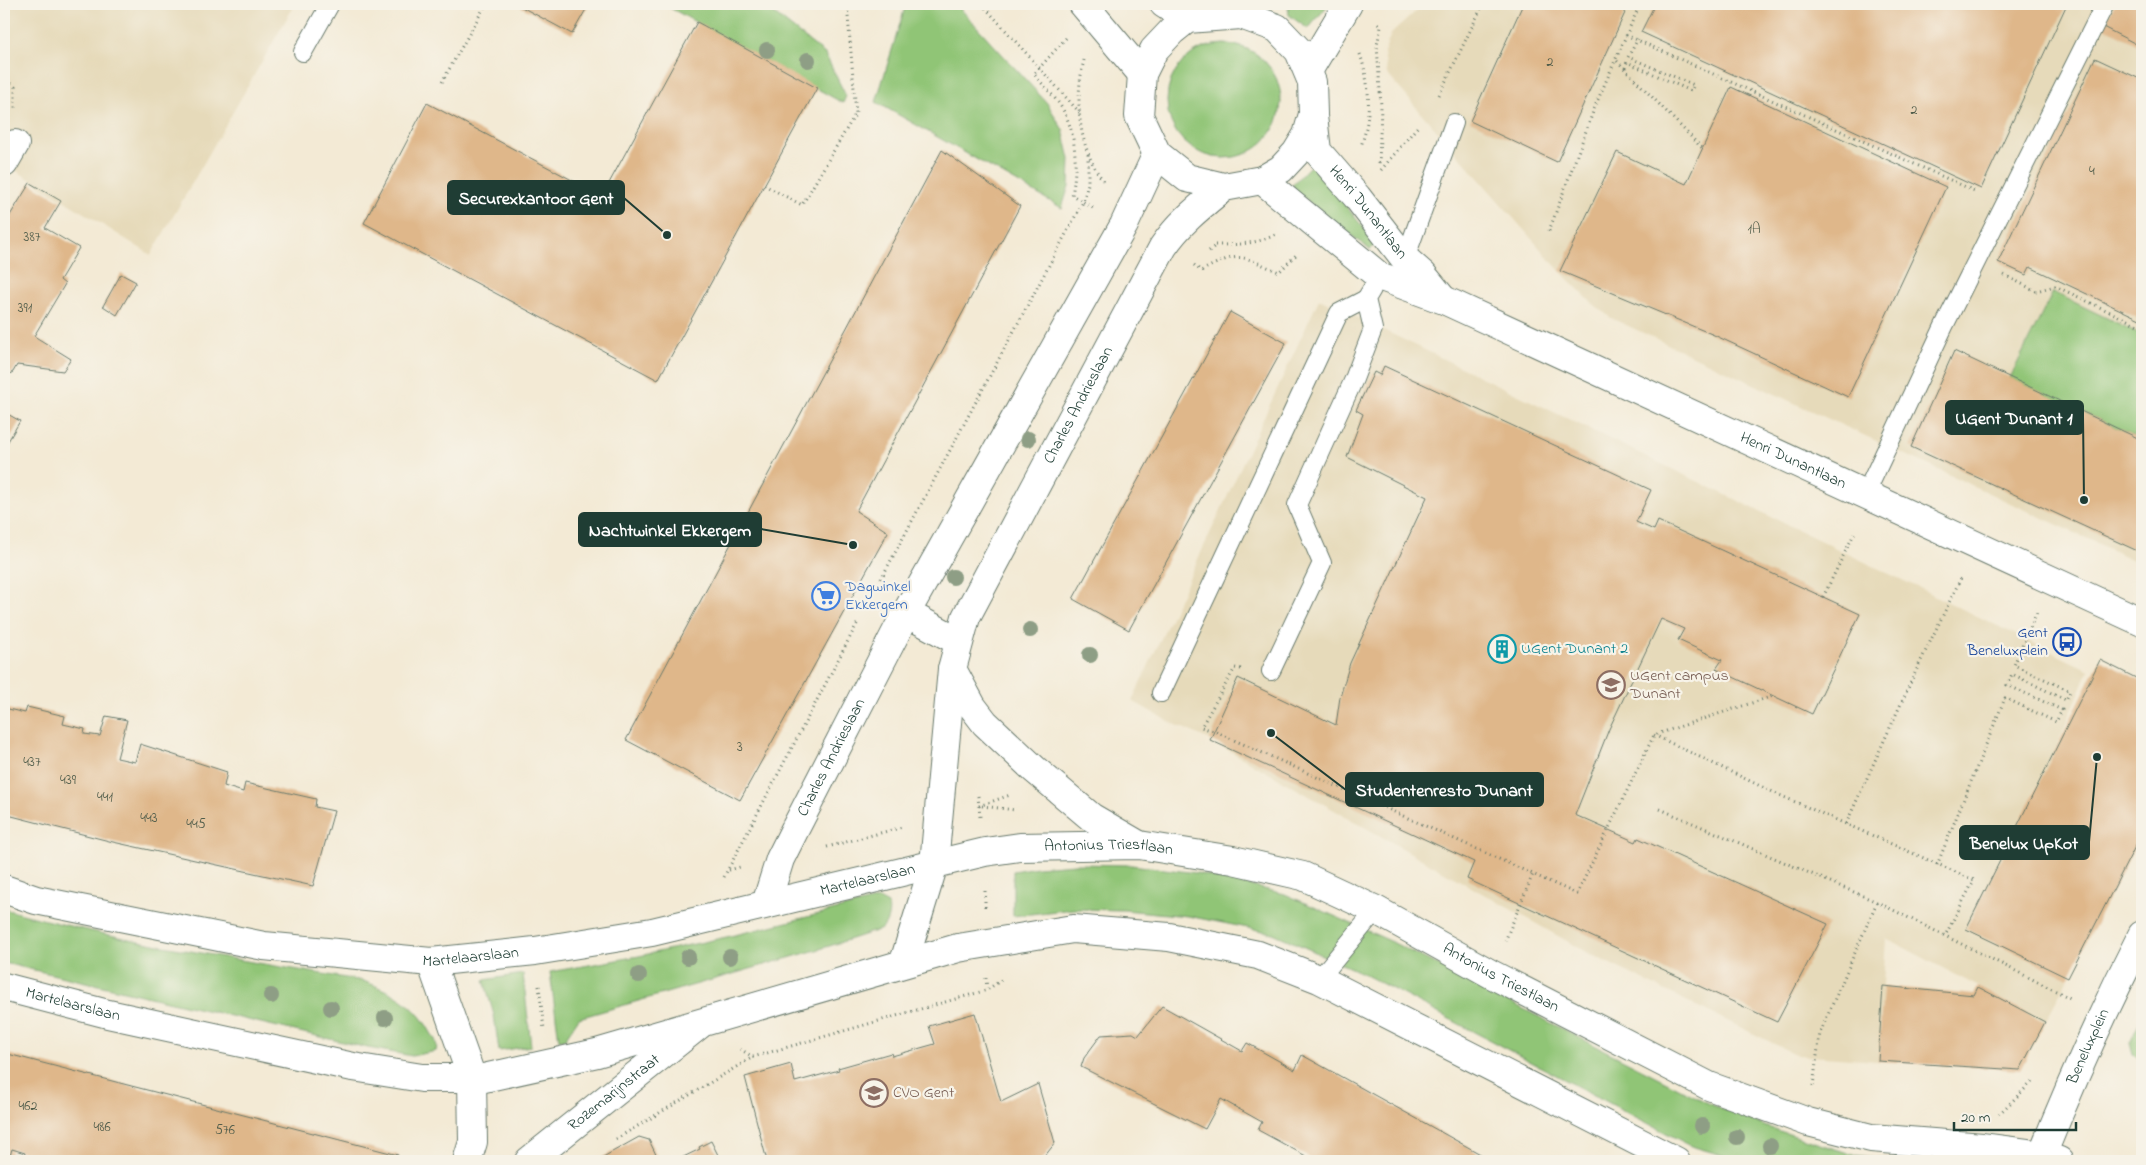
<svg xmlns="http://www.w3.org/2000/svg" width="2146" height="1165" font-family="'Indie Flower',sans-serif">
<rect width="100%" height="100%" fill="#f7f3e8"/>
<filter id="ink" filterUnits="userSpaceOnUse"><feTurbulence type="fractalNoise" baseFrequency=".02" numOctaves="2"/><feDisplacementMap in="SourceGraphic" scale="10" xChannelSelector="R" yChannelSelector="G"/><feConvolveMatrix kernelMatrix="1 2 1 2 8 2 1 2 1" color-interpolation-filters="sRGB"/></filter>
<filter id="wash" filterUnits="userSpaceOnUse"><feTurbulence type="fractalNoise" baseFrequency=".0096" numOctaves="4" result="noise"/><feDisplacementMap in="SourceGraphic" scale="20" xChannelSelector="R" yChannelSelector="G"/><feGaussianBlur stdDeviation="1.12" result="paint"/><feColorMatrix in="noise" values="0 0 0 0 0 0 0 0 0 0 0 0 0 0 0 0 0 1.4 0 .05"/><feComposite in="paint" operator="in"/></filter>
<g filter="url(#wash)">
<rect width="100%" height="100%" fill="#f3ead5"/>
<g fill="#e6daba" fill-rule="evenodd">
<path d="M4 4H295L151 255 4 163Z"/>
<path d="M1424 4H2142V564L1611 318 1591 302 1560 271 1387 74 1384 52 1391 34ZM2103 28 1987 261H1986L1978 246Z"/>
<path d="M1319 299 2089 670 2054 752 1966 929 2068 978 2045 1022 1886 938 1878 1061 1797 1055 1590 954 1210 740 1170 722 1132 701Z"/>
</g>
<g fill="#90c576" stroke="#588155">
<path d="M663 4H762L825 54 846 96 843 103Z"/>
<path d="M906 4 957 5 1047 103 1063 130 1070 159 1069 186 1062 208 876 102Z"/>
<path d="M1292 4H1329L1308 29 1289 15 1288 7Z"/>
<circle cx="1224" cy="101" r="57"/>
<path d="M1309 167H1314L1376 243 1370 250 1294 190 1293 184Z"/>
<path d="M2053 292 2142 335V440L2010 378Z"/>
<path d="M1075 864 1131 865 1197 873 1285 894 1388 940 1708 1103 1767 1127 1854 1155 1903 1161H1742L1691 1146 1364 974 1273 933 1188 916 1124 910 1074 909 1013 916V871L1037 867Z"/>
<path d="M879 899 888 904C890 913 888 922 882 929L820 949 579 1018 565 1039 559 1040 550 972 639 956 731 936Z"/>
<path d="M4 909C121 942 243 960 363 981 393 992 415 1003 431 1033 435 1039 438 1043 436 1051L412 1056 368 1048 4 963Z"/>
<path d="M523 974 531 1046 499 1051 494 1015 484 980Z"/>
<path d="M2142 1016V1061L2133 1055 2130 1043Z"/>
</g>
<g id="blocks">
<g fill="#dfb78a">
<path d="M516 4H589L572 34Z"/>
<path d="M1523 4H1629L1557 162 1470 121Z"/>
<path d="M1655 4H2067L1981 189 1641 32Z"/>
<path d="M2115 4H2142V47L2103 27Z"/>
<path d="M697 22 817 88 658 380 364 223 427 103 602 196Z"/>
<path d="M2095 58 2142 80V320L2030 267 2026 275 1998 262Z"/>
<path d="M1731 87 1946 187 1848 397 1714 335 1560 271 1617 152 1686 184Z"/>
<path d="M942 150 1020 206 856 511 888 532 740 800 626 740Z"/>
<path d="M30 183 61 201 45 228 79 248 60 280 65 284 34 336 71 359 63 371 17 365 13 372 4 377V225Z"/>
<path d="M121 274 136 282 117 315 103 306Z"/>
<path d="M1230 312 1286 343 1129 630 1073 599Z"/>
<path d="M1954 351 2142 440V553L1911 447Z"/>
<path d="M1384 366 1651 490 1636 522 1654 530 1658 521 1860 614 1812 714 1716 669 1722 660 1678 640 1684 629 1661 619 1609 729 1575 815 1636 842 1638 838 1828 924 1777 1022 1467 879 1474 862 1210 740 1238 678 1336 725 1340 697 1350 663 1427 497 1347 457 1363 414 1356 410 1374 372 1380 375Z"/>
<path d="M4 412 20 421 4 448Z"/>
<path d="M2100 660 2142 681V833L2068 978 1966 929Z"/>
<path d="M27 707 65 716 63 724 85 729 84 734 100 736 106 716 127 720 117 758 135 762 140 744 227 772 224 786 243 792 245 783 316 799 315 807 334 811 313 886 113 842 4 814V708L25 713Z"/>
<path d="M1883 986 1974 995 1978 987 2045 1022 2020 1070 1878 1061Z"/>
<path d="M1162 1006 1242 1051 1247 1043 1295 1070 1302 1055 1493 1161H1315L1258 1130 1262 1122 1221 1099 1205 1129 1081 1067 1084 1058 1101 1035 1133 1033 1138 1036Z"/>
<path d="M975 1013 1001 1102 1038 1084 1055 1143 1041 1161H767L745 1077 791 1064 795 1082 839 1070 838 1068 891 1053 892 1056 935 1044 929 1026Z"/>
<path d="M4 1053 398 1155 399 1161H23L25 1153 12 1149 10 1156 4 1155Z"/>
<path d="M639 1137 649 1140 659 1161H596Z"/>
<path d="M711 1141 721 1161H675L700 1149 699 1147Z"/>
</g>
</g>
</g>
<g filter="url(#ink)">
<use href="#blocks" fill-opacity="0" stroke="#697a6c" stroke-width="1"/>
<g fill="none" stroke-linecap="round" stroke-linejoin="round">
<defs>
<g id="lane">
<path d="M303 52 330 4"/>
<path d="M1405 259 1454 123"/>
<path d="M1865 495 1944 326 2105 4"/>
<path d="M1271 671 1322 563 1297 505 1354 379 1373 329 1366 299 1372 289"/>
<path d="M1161 693 1339 313 1366 299"/>
<path d="M1319 979 1376 910"/>
</g>
<g id="street">
<path d="M4 163 15 144"/>
<path id="s1" d="M2043 1161 2042 1155C2072 1080 2105 1007 2142 935"/>
</g>
<g id="secondary">
<path d="M1083 4 1142 74"/>
<path d="M1164 4 1187 19"/>
<path d="M1241 15 1277 28 1299 51 1312 82 1313 114 1307 135 1296 153 1281 169 1262 180 1224 187 1187 178 1157 154 1139 116 1142 74 1154 50 1172 31 1187 19Z"/>
<path d="M1308 71 1348 4"/>
<path id="s2" d="M1313 116 1317 151 1357 197 1405 259 1423 275 1441 297"/>
<path id="s3" d="M1262 180 1379 276 1444 300 2142 622"/>
<path d="M906 613 958 641"/>
<path d="M952 669 972 706 985 723 1034 769 1091 817 1139 845"/>
<path id="s4" d="M766 904 780 859 794 831 906 613 1124 225 1157 154"/>
<path d="M431 962 472 1078 473 1142 467 1161"/>
<path id="s5" d="M904 962 934 864 952 669 966 617 1163 247C1179 223 1202 205 1224 187"/>
<path id="s6" d="M529 1161 699 1025"/>
</g>
<g id="primary">
<path id="s7" d="M4 889 36 900 264 946 431 962 535 951 652 932 985 852 1020 847 1139 845 1233 860 1303 876 1376 910 1491 974 1709 1086 1808 1122 1871 1138 1983 1147 2042 1155 2059 1161"/>
<path id="s8" d="M4 987 108 1014 353 1067 422 1078H484L597 1053 958 948 1073 929 1169 937 1258 955 1319 979 1676 1161"/>
</g>
</defs>
<use href="#lane" stroke="#697a6c" stroke-width="20"/>
<use href="#street" stroke="#697a6c" stroke-width="30"/>
<use href="#secondary" stroke="#697a6c" stroke-width="30"/>
<use href="#primary" stroke="#697a6c" stroke-width="30"/>
<g stroke="#697a6c" stroke-width="3" stroke-dasharray="1 4" stroke-linecap="butt">
<path d="M982 4 1080 113"/>
<path d="M1378 24 1381 27 1377 45 1381 106 1379 166"/>
<path d="M1626 35 1977 192"/>
<path d="M1066 38 1034 74C1044 87 1059 100 1065 114 1077 138 1077 169 1072 195L1093 208"/>
<path d="M1360 54C1370 84 1372 115 1361 146"/>
<path d="M1084 60C1074 101 1078 149 1105 183"/>
<path d="M1617 61 1702 148"/>
<path d="M1625 68 1627 62 1691 91 1694 85 1628 57 1638 39"/>
<path d="M4 76 15 87V109"/>
<path d="M442 82 486 4"/>
<path d="M1439 95 1483 4"/>
<path d="M1381 170 1419 125"/>
<path d="M764 185 802 205 856 113 847 4"/>
<path d="M1549 231 1596 104 1640 4"/>
<path d="M1215 245C1236 245 1256 244 1275 235"/>
<path d="M1209 251 1216 245"/>
<path d="M1194 265 1201 271C1240 250 1241 256 1279 272L1297 254"/>
<path d="M2004 275 2036 291 2055 286 2142 327"/>
<path d="M881 579 1083 202 1088 184V153"/>
<path d="M1823 597 1856 530"/>
<path d="M1241 669 1235 668 1201 727 1214 731 1577 894 1654 735 1773 696"/>
<path d="M1654 735 1777 794 1974 880 1945 936"/>
<path d="M978 796 980 817"/>
<path d="M979 806 1010 795"/>
<path d="M982 806 1015 810"/>
<path d="M1660 809 1877 902 2072 999"/>
<path d="M1846 824 1915 673 1962 576"/>
<path d="M827 847 903 827"/>
<path d="M1937 865 2005 698 2056 722 2062 710 2007 685 2012 674 2066 700 2070 691 2014 665 2037 612"/>
<path d="M729 870 740 867"/>
<path d="M724 877 858 622"/>
<path d="M985 907V888"/>
<path d="M1505 941 1533 874"/>
<path d="M986 978 987 990"/>
<path d="M539 986 544 1029"/>
<path d="M740 1049 753 1057 987 990 1004 978"/>
<path d="M1813 1086 1820 1033 1877 902"/>
<path d="M1999 1114 2032 1082"/>
<path d="M616 1139 753 1057"/>
</g>
<use href="#lane" stroke="#fff" stroke-width="18"/>
<use href="#street" stroke="#fff" stroke-width="28"/>
<use href="#secondary" stroke="#fff" stroke-width="28"/>
<use href="#primary" stroke="#fff" stroke-width="28"/>
</g>
<g fill="#8e9e85">
<circle cx="767" cy="50" r="8"/>
<circle cx="808" cy="60" r="8"/>
<circle cx="1028" cy="439" r="8"/>
<circle cx="953" cy="577" r="8"/>
<circle cx="1030" cy="630" r="8"/>
<circle cx="1090" cy="655" r="8"/>
<circle cx="688" cy="957" r="8"/>
<circle cx="730" cy="957" r="8"/>
<circle cx="639" cy="975" r="8"/>
<circle cx="271" cy="996" r="8"/>
<circle cx="331" cy="1008" r="8"/>
<circle cx="385" cy="1018" r="8"/>
<circle cx="1702" cy="1126" r="8"/>
<circle cx="1737" cy="1137" r="8"/>
<circle cx="1770" cy="1146" r="8"/>
</g>
</g>
<defs>
<symbol id="supermarket-ring" viewBox="-11 -11 22 22"><circle r="9.5" fill="#f7f3e8" stroke="#3f7fe0" stroke-width="1.5"/><path d="M-6-5.5h2.5l.6 2H6L4.5 2H-2.5L-4.4-4H-6ZM-1.5 3.2a1.3 1.3 0 1 0 .1 0ZM3 3.2a1.3 1.3 0 1 0 .1 0Z" fill="#3f7fe0"/></symbol>
<symbol id="bus-ring" viewBox="-11 -11 22 22"><circle r="9.5" fill="#f7f3e8" stroke="#1a4fb4" stroke-width="1.5"/><path d="M-5-6H5V4H4V6H2V4H-2V6H-4V4H-5ZM-3.5-4V0h7V-4ZM-3.5 1.2v1.5H-2V1.2ZM2 1.2v1.5H3.5V1.2Z" fill="#1a4fb4"/></symbol>
<symbol id="building-ring" viewBox="-11 -11 22 22"><circle r="9.5" fill="#f7f3e8" stroke="#0f9aa8" stroke-width="1.5"/><path d="M-4-6H4V6H1V3H-1V6H-4ZM-2.5-4.3h1.7v1.8h-1.7ZM.8-4.3h1.7v1.8H.8ZM-2.5-1h1.7V.8h-1.7ZM.8-1h1.7V.8H.8Z" fill="#0f9aa8"/></symbol>
<symbol id="university-ring" viewBox="-11 -11 22 22"><circle r="9.5" fill="#f7f3e8" stroke="#8d6e63" stroke-width="1.5"/><path d="M0-5L7-2L0 1L-7-2ZM-4 1L0 2.5L4 1V4Q0 6-4 4Z" fill="#8d6e63"/></symbol>
<symbol id="school-ring" viewBox="-11 -11 22 22"><circle r="9.5" fill="#f7f3e8" stroke="#8d6e63" stroke-width="1.5"/><path d="M0-5L7-2L0 1L-7-2ZM-4 1L0 2.5L4 1V4Q0 6-4 4Z" fill="#8d6e63"/></symbol>
</defs>
<g fill-rule="evenodd">
<use href="#supermarket-ring" x="810" y="580" width="32" height="32"/>
<use href="#bus-ring" x="2051" y="626" width="32" height="32"/>
<use href="#building-ring" x="1486" y="633" width="32" height="32"/>
<use href="#university-ring" x="1595" y="669" width="32" height="32"/>
<use href="#school-ring" x="858" y="1077" width="32" height="32"/>
</g>
<g text-anchor="middle" dominant-baseline="central" stroke-width="4.5" stroke-linejoin="round" paint-order="stroke">
<g font-size="14" fill="#4f5c4a">
<text x="1550" y="62">2</text>
<text x="1914" y="110">2</text>
<text x="2092" y="171">4</text>
<text x="1754" y="229">1A</text>
<text x="32" y="237">387</text>
<text x="25" y="308">391</text>
<text x="740" y="747">3</text>
<text x="32" y="762">437</text>
<text x="68" y="780">439</text>
<text x="105" y="797">441</text>
<text x="149" y="818">443</text>
<text x="196" y="824">445</text>
<text x="28" y="1106">462</text>
<text x="102" y="1127">486</text>
<text x="225" y="1130">576</text>
</g>
<g font-size="16" fill="#1f3d34" stroke="#f7f3e8">
<text stroke="none"><textPath href="#s2" startOffset="115">Henri Dunantlaan</textPath></text>
<text stroke="none"><textPath href="#s5" startOffset="592">Charles Andrieslaan</textPath></text>
<text stroke="none"><textPath href="#s3" startOffset="605">Henri Dunantlaan</textPath></text>
<text stroke="none"><textPath href="#s4" startOffset="161">Charles Andrieslaan</textPath></text>
<text stroke="none"><textPath href="#s7" startOffset="1124">Antonius Triestlaan</textPath></text>
<text stroke="none"><textPath href="#s7" startOffset="879">Martelaarslaan</textPath></text>
<text stroke="none"><textPath href="#s7" startOffset="474">Martelaarslaan</textPath></text>
<text stroke="none"><textPath href="#s7" startOffset="1544">Antonius Triestlaan</textPath></text>
<text stroke="none"><textPath href="#s8" startOffset="71">Martelaarslaan</textPath></text>
<text stroke="none"><textPath href="#s1" startOffset="124">Beneluxplein</textPath></text>
<text stroke="none"><textPath href="#s6" startOffset="109">Rozemarijnstraat</textPath></text>
</g>
<g font-size="16" fill="#366cbe" stroke="#f7f3e8" text-anchor="start">
<text x="845" y="587">Dagwinkel<tspan x="845" dy="18">Ekkergem</tspan></text>
</g>
<g font-size="16" fill="#164399" stroke="#f7f3e8" text-anchor="end">
<text x="2048" y="633">Gent<tspan x="2048" dy="18">Beneluxplein</tspan></text>
</g>
<g font-size="16" fill="#0d838f" stroke="#f7f3e8" text-anchor="start">
<text x="1521" y="649">UGent Dunant 2</text>
</g>
<g font-size="16" fill="#785e54" stroke="#f7f3e8" text-anchor="start">
<text x="1630" y="676">UGent campus<tspan x="1630" dy="18">Dunant</tspan></text>
<text x="893" y="1093">CVO Gent</text>
</g>
</g>
<path fill="none" stroke="#1f3d34" stroke-width="2" d="M667 235L624 198M2084 500L2083 417M853 545L761 529M1271 733L1346 790M2097 757L2089 842"/>
<g fill="#1f3d34" stroke="#f7f3e8" stroke-width="2">
<circle cx="667" cy="235" r="5"/>
<circle cx="2084" cy="500" r="5"/>
<circle cx="853" cy="545" r="5"/>
<circle cx="1271" cy="733" r="5"/>
<circle cx="2097" cy="757" r="5"/>
</g>
<g fill="#1f3d34" stroke="#1f3d34" stroke-width="2">
<rect x="448" y="181" width="176" height="33" rx="5"/>
<rect x="1946" y="401" width="137" height="33" rx="5"/>
<rect x="579" y="513" width="182" height="33" rx="5"/>
<rect x="1346" y="773" width="197" height="33" rx="5"/>
<rect x="1960" y="826" width="129" height="33" rx="5"/>
</g>
<g font-size="18" text-anchor="middle" font-weight="bold" fill="#fff">
<text x="536" y="204">Securexkantoor Gent</text>
<text x="2014" y="424">UGent Dunant 1</text>
<text x="670" y="536">Nachtwinkel Ekkergem</text>
<text x="1444" y="796">Studentenresto Dunant</text>
<text x="2024" y="849">Benelux UpKot</text>
</g>
<rect width="2146" height="1165" fill="none" stroke="#f7f3e8" stroke-width="20"/>
<path d="M1954 1122v8h122v-8" fill="none" stroke="#1f3d34" stroke-width="2.5"/>
<text x="1961" y="1122" font-size="15" fill="#1f3d34" stroke="#f7f3e8" stroke-width="4" paint-order="stroke">20 m</text>
</svg>
